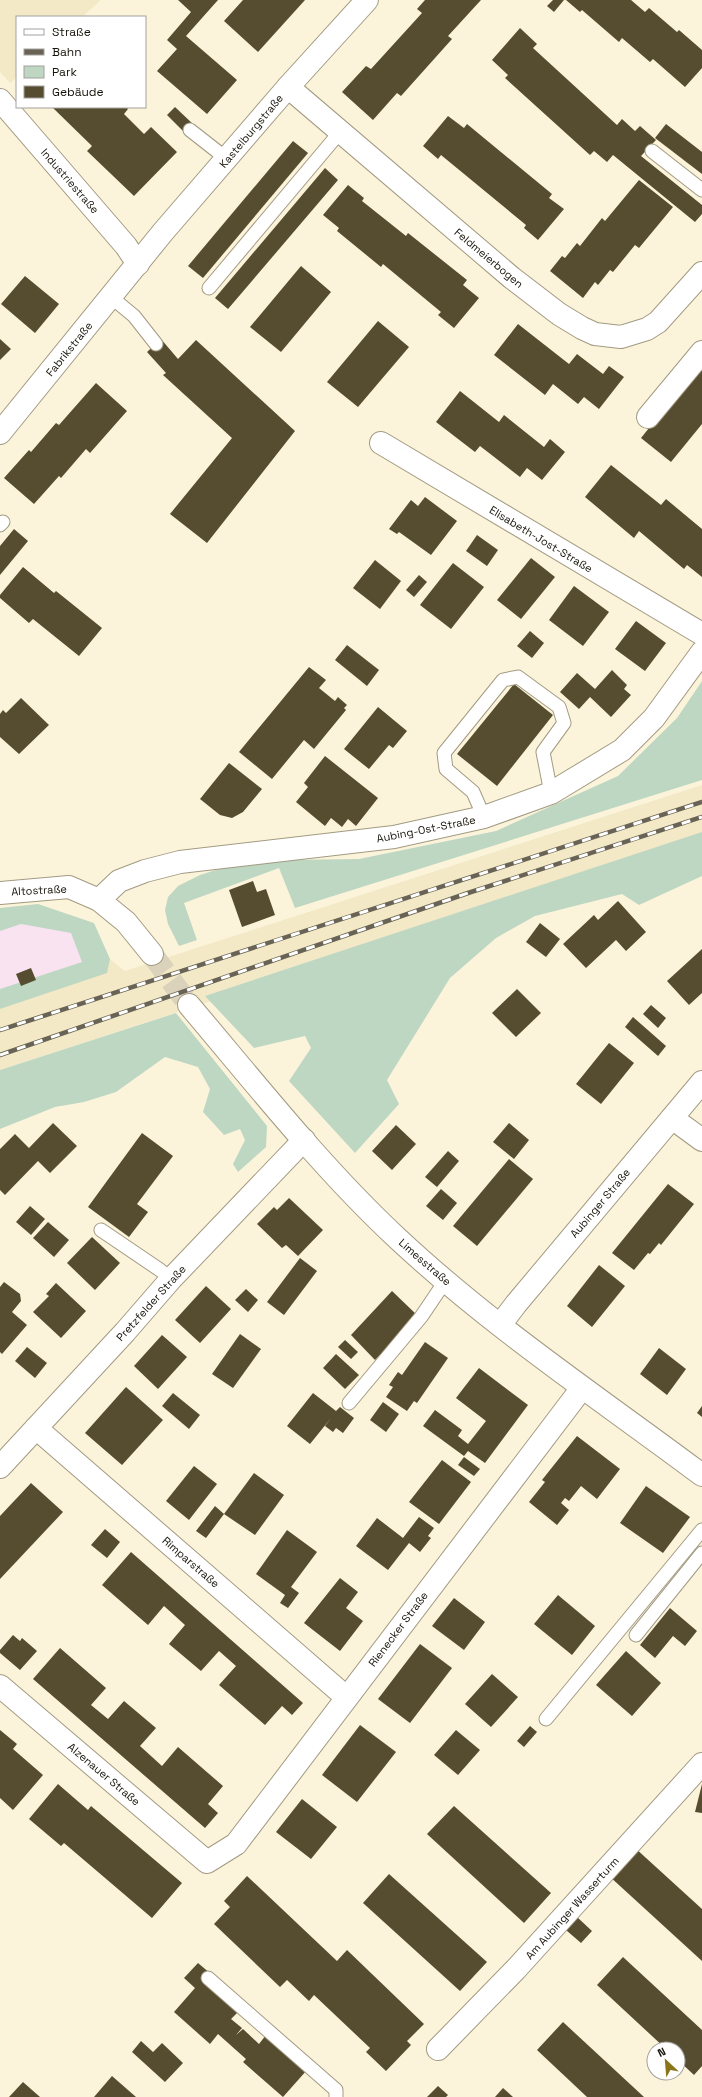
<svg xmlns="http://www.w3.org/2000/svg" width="702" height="2097" font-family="'Space Grotesk',sans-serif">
<rect width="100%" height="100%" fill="#fcf4da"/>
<path fill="#f9e3f0" d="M37 906 110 959 0 995V910Z"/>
<g fill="#f3e9c7">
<path d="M0 0H101L82 17H17V77L10 83 0 72Z"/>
<path d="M702 785V841L0 1070V995L110 959 125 971Z"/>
</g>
<g fill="#bed7c3">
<path d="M702 681V780L295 908 279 868 184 903 197 940 179 946 168 924 165 910 168 897 178 886 200 875 222 868 281 860 359 859 496 831 618 776 677 718Z"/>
<path d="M702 832V876L639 905 622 894 535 916 496 938 450 978 387 1080 399 1104 355 1153 289 1081 311 1048 305 1036 254 1048 205 996Z"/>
<path d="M38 904 94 923 110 959 107 973 0 1009V989L82 962 71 933 21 924 0 931V908Z"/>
<path d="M176 1013 267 1126 266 1147 238 1172 233 1164 245 1140 240 1129 224 1135 203 1112 210 1089 198 1067 165 1057 116 1092 84 1102 55 1107 0 1129V1070Z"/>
</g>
<g fill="#564d30">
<path d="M178 0H218L186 36 237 80 207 114 157 71 177 49 167 40 191 12Z"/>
<path d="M243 0H305L258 52 224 21Z"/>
<path d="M425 0H481L448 36 452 39 401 96 397 93 373 120 342 92 366 66 371 69 422 13 417 9Z"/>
<path d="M553 0H564L554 12 547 6Z"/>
<path d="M566 0H631L645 12 649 8 677 32 679 30 702 50V68L685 87 653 59 650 62 622 38 619 42 582 10 580 12Z"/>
<path d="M520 28 537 44 533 48 617 125 622 119 635 131 640 126 656 140 641 156 702 205V214L695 222 613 155 607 162 594 151 590 155 505 78 508 75 492 60Z"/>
<path d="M52 107H126L128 109 124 114 144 134 151 127 177 152 134 196 87 151 92 146Z"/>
<path d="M175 107 194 125 186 134 167 115Z"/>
<path d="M448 116 464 128 467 124 552 194 549 198 564 209 538 240 524 228 526 225 441 155 438 159 423 146Z"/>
<path d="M666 124 702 152V174L655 138Z"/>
<path d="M293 141 308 153 203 278 188 266Z"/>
<path d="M325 168 338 180 228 309 215 298Z"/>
<path d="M639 180 673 207 639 248 635 245 613 272 610 270 598 285 595 282 583 298 550 271 562 256 565 258 577 243 580 246 602 218 605 221Z"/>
<path d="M348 185 364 198 362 201 406 236 408 233 467 280 463 285 479 298 454 328 438 315 441 312 383 264 381 267 337 231 339 228 323 215Z"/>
<path d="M301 266 331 292 281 352 250 327Z"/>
<path d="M25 276 59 304 35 333 1 304Z"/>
<path d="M378 321 409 347 358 407 327 382Z"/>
<path d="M518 324 569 364 577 354 603 374 609 366 624 377 599 409 584 397 578 404 553 384 545 395 494 355Z"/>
<path d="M0 339 11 349 0 360Z"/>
<path d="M161 339 178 359 196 340 295 431 207 543 170 514 232 438 163 375 166 373 147 352Z"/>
<path d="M702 362V424L671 462 641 438Z"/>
<path d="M96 383 127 411 90 453 86 449 61 478 59 476 34 504 4 478 29 450 31 452 56 423 59 425Z"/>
<path d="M460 391 499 422 504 415 544 447 550 439 565 452 542 480 527 468 520 477 480 446 475 452 436 422Z"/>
<path d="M611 465 661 505 666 499 702 529V577L687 565 684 569 639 531 634 538 585 497Z"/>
<path d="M425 497 457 521 431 555 399 532 397 534 389 529 411 500 418 506Z"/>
<path d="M14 529 28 541 0 575V546Z"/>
<path d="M477 535 498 550 487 566 466 551Z"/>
<path d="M531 558 555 577 521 619 497 600Z"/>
<path d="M375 560 401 581 380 609 353 588Z"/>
<path d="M453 563 484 587 451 629 420 605Z"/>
<path d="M23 567 54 593 56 591 102 628 79 656 33 619 29 623 0 598V595Z"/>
<path d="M419 575 427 582 414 597 406 590Z"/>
<path d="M574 586 609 612 583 646 549 620Z"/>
<path d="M636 621 666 643 645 671 615 649Z"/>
<path d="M530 631 544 643 532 658 517 646Z"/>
<path d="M347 645 379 670 367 686 335 660Z"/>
<path d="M309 667 326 680 319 688 335 701 338 697 347 705 344 708 346 710 314 749 304 740 272 779 239 752Z"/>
<path d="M612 670 627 685 624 689 631 695 611 717 590 697 579 709 560 692 577 673 595 689Z"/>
<path d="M514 684 553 715 497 786 457 754Z"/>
<path d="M21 698 49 725 19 754 0 737V714L3 710 6 713Z"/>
<path d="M378 707 407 731 393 748 389 745 369 769 344 749Z"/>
<path d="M325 756 378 798 356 826 348 819 342 827 331 818 325 826 296 802 308 787 304 783Z"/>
<path d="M229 763 262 789 243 812 232 818 220 815 200 799Z"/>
<path d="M253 881 257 892 266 889 275 915 242 927 229 890Z"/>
<path d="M618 901 646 932 626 951 616 940 586 968 563 944 594 915 598 920Z"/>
<path d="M540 923 560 939 546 957 526 942Z"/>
<path d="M702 949V993L689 1005 667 981Z"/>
<path d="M31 968 36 980 21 986 16 974Z"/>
<path d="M517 989 541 1013 516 1037 492 1013Z"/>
<path d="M651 1005 666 1018 658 1028 643 1014Z"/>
<path d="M633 1017 666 1046 658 1056 625 1027Z"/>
<path d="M609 1043 634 1063 601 1104 576 1084Z"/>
<path d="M53 1123 77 1146 50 1173 38 1161 5 1195 0 1190V1149L15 1134 29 1148Z"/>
<path d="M509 1123 529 1140 514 1159 493 1142Z"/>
<path d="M396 1125 416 1144 392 1170 372 1151Z"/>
<path d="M142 1133 173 1156 137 1204 148 1212 129 1237 88 1207Z"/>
<path d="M448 1151 459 1161 437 1187 425 1177Z"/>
<path d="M509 1159 533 1179 477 1246 453 1226Z"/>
<path d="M668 1184 694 1204 661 1245 659 1243 650 1254 648 1253 634 1270 612 1253Z"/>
<path d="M441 1189 457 1203 443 1220 426 1206Z"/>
<path d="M289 1198 323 1230 298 1256 286 1245 282 1248 257 1224 274 1207 277 1210Z"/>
<path d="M30 1206 45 1219 31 1235 16 1222Z"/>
<path d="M48 1222 69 1240 54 1257 33 1238Z"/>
<path d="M92 1237 120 1263 95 1290 67 1263Z"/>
<path d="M300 1258 317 1271 284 1315 267 1302Z"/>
<path d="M599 1265 625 1286 592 1327 567 1306Z"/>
<path d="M4 1282 20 1294 21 1301 12 1312 27 1325 2 1354 0 1352V1287Z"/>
<path d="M56 1283 86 1311 61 1338 33 1312 49 1296 46 1294Z"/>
<path d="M206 1286 231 1309 200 1343 175 1320Z"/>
<path d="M246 1289 258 1300 248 1312 235 1300Z"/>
<path d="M392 1291 418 1316 375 1360 351 1335Z"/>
<path d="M240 1334 261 1349 233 1388 212 1374Z"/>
<path d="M162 1335 187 1357 158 1389 134 1366Z"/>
<path d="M345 1340 358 1352 351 1359 338 1347Z"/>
<path d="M425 1342 448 1358 417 1403 414 1401 407 1411 386 1397 393 1387 389 1385 398 1372 402 1375Z"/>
<path d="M27 1347 47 1363 35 1378 15 1361Z"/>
<path d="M659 1348 686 1369 667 1395 640 1374Z"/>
<path d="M336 1354 359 1375 345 1389 323 1368Z"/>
<path d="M479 1368 528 1405 485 1463 468 1451 464 1456 423 1426 435 1410 462 1430 458 1436 468 1444 486 1421 456 1398Z"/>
<path d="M126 1387 163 1420 122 1465 85 1433Z"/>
<path d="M173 1393 200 1415 189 1429 162 1406Z"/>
<path d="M313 1393 336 1411 340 1407 354 1418 343 1433 336 1428 333 1432 325 1426 331 1418 310 1444 287 1426Z"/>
<path d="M383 1402 399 1414 386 1432 370 1420Z"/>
<path d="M702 1406V1417L697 1413Z"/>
<path d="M577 1436 620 1469 597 1499 581 1486 569 1501 565 1498 561 1503 569 1510 557 1525 529 1502 545 1482 542 1480Z"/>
<path d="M464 1457 480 1469 474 1476 458 1465Z"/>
<path d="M442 1460 471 1482 439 1524 409 1502Z"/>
<path d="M194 1466 217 1484 189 1520 166 1501Z"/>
<path d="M254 1473 284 1495 255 1535 224 1514Z"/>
<path d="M31 1483 63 1512 0 1579V1516Z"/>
<path d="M646 1486 690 1517 663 1553 620 1523Z"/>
<path d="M215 1506 224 1514 206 1538 196 1531Z"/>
<path d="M419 1517 434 1528 428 1536 431 1538 420 1552 409 1543 388 1570 356 1546 377 1518 403 1538Z"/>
<path d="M105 1529 120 1542 107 1558 91 1545Z"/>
<path d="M287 1530 317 1552 291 1587 299 1593 288 1608 280 1603 285 1595 256 1574Z"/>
<path d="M131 1552 303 1703 292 1715 282 1706 265 1725 219 1685 236 1666 219 1651 201 1671 169 1644 185 1625 164 1606 148 1625 102 1585Z"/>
<path d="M340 1578 358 1592 346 1608 363 1621 340 1651 304 1623Z"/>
<path d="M558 1595 595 1626 572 1655 534 1624Z"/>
<path d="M454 1598 485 1622 464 1650 432 1626Z"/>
<path d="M670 1608 697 1631 685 1646 673 1636 655 1658 640 1645Z"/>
<path d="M13 1635 20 1641 22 1638 37 1651 20 1670 0 1653V1650Z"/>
<path d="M420 1644 452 1668 410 1723 378 1699Z"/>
<path d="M60 1648 106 1688 91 1705 108 1719 124 1701 156 1728 140 1746 162 1766 178 1747 223 1786 208 1804 218 1813 205 1828 33 1679Z"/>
<path d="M626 1651 661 1683 632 1716 596 1685Z"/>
<path d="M492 1674 518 1697 491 1727 465 1704Z"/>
<path d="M360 1725 396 1752 357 1802 322 1775Z"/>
<path d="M530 1726 537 1732 524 1747 517 1741Z"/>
<path d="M0 1730 17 1744 13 1749 43 1775 13 1810 0 1798Z"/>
<path d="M456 1730 480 1750 458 1775 434 1755Z"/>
<path d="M58 1784 88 1810 91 1806 182 1883 152 1918 64 1843 61 1846 29 1819Z"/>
<path d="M702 1784V1813L695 1812Z"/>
<path d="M302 1799 337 1827 311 1859 276 1832Z"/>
<path d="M454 1806 551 1893 524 1923 427 1834Z"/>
<path d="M634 1847 702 1909V1961L608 1875Z"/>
<path d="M389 1874 487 1962 460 1991 363 1903Z"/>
<path d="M247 1876 337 1961 347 1950 424 2024 407 2041 411 2045 386 2071 366 2052 370 2048 314 1995 309 2001 287 1980 280 1987 214 1924 230 1907 224 1901Z"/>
<path d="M577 1917 592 1931 581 1943 566 1930Z"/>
<path d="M623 1957 702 2030V2066L694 2075 678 2060V2049H666L597 1985Z"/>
<path d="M198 1963 211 1974 240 2010 231 2019 242 2028 236 2035 243 2029 259 2044 266 2035 307 2070 283 2097 243 2062 246 2059 218 2034 210 2044 174 2012 195 1988 184 1978Z"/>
<path d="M563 2022 644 2097H587L537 2050Z"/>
<path d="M141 2041 153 2052 162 2043 183 2063 165 2082 132 2052Z"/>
<path d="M112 2076 136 2097H94Z"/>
<path d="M23 2082 40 2097H9Z"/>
<path d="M438 2086 448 2095 446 2097H427Z"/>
<path d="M503 2088 513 2097H495Z"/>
</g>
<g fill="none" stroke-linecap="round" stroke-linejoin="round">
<path stroke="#dad2bb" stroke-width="22" stroke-dasharray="22 11" stroke-linecap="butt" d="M152 954 189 1005"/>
<defs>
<g id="lane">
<path d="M190 130 227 159"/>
<path d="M652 151 702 190"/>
<path d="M209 288 340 132"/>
<path d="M111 297 134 316 156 344"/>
<path d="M0 525 3 522"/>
<path d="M484 817 473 792 446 769 444 753 503 680 518 677 559 707 564 723 543 752 551 793"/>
<path d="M101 1230 160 1270 171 1279"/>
<path d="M349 1403 421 1317 446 1280"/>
<path d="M636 1635 702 1553"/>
<path d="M546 1719 702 1530"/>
<path d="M208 1978 336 2090V2097"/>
</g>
<g id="street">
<path d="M288 87 512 278 559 314 582 328 595 334 621 337 647 329 658 322 702 273"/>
<path d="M0 100 126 246 138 264"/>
<path d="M648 417 702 352"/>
<path d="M0 433 163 232 288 87 367 0"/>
<path d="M381 443 702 634"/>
<path d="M99 900 119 881 145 871 180 862 394 837 484 817 551 793 622 750 654 718 702 652"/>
<path d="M672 1118 702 1140"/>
<path d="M36 1428 346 1697"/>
<path d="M0 1467 125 1332 171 1279 304 1140"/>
<path d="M0 1686 207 1862 236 1844 582 1388"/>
<path d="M438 2049 516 1969 702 1764"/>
</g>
<g id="secondary">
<path d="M0 893 69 887 99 900 126 922 152 954"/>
<path d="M189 1005C256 1084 321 1167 397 1238 491 1326 599 1398 702 1475"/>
<path d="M500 1325 516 1304 702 1082"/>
</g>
</defs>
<use href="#lane" stroke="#a29a82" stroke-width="15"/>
<use href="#street" stroke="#a29a82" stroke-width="24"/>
<use href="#secondary" stroke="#a29a82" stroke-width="24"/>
<use href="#lane" stroke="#fff" stroke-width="13"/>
<use href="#street" stroke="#fff" stroke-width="22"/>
<use href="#secondary" stroke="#fff" stroke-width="22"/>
<defs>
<g id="rail">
<path d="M0 1030 702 802"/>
<path d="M0 1055 468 893 702 817"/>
</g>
</defs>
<use href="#rail" stroke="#686354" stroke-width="4.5"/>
<use href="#rail" stroke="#fff" stroke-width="3" stroke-dasharray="9" stroke-linecap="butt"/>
</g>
<g text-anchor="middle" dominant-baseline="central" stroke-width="4" stroke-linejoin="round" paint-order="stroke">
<g font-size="11" fill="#16130a" stroke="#fff">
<text transform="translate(251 131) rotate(-50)">Kastelburgstraße</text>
<text transform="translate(70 181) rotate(49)">Industriestraße</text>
<text transform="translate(489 258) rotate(40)">Feldmeierbogen</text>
<text transform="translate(69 349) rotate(-51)">Fabrikstraße</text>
<text transform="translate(541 539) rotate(31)">Elisabeth-Jost-Straße</text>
<text transform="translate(426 829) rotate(-11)">Aubing-Ost-Straße</text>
<text transform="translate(39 890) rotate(-3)">Altostraße</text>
<text transform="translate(600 1203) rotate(-50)">Aubinger Straße</text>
<text transform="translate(425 1262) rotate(41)">Limesstraße</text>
<text transform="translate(151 1303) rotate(-48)">Pretzfelder Straße</text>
<text transform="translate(191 1562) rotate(41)">Rimparstraße</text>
<text transform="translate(398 1629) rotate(-53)">Rienecker Straße</text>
<text transform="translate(104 1774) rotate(40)">Alzenauer Straße</text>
<text transform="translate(572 1908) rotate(-48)">Am Aubinger Wasserturm</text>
</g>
</g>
<rect x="16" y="16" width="130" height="92" fill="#ffffff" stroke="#a2a19d"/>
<rect x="24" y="29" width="20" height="6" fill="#ffffff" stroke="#a2a19d"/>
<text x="52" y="36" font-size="12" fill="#16130a">Straße</text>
<rect x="24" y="49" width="20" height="6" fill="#686354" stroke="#a2a19d"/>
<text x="52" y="56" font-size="12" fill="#16130a">Bahn</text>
<rect x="24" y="66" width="20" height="12" fill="#bed7c3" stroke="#a2a19d"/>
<text x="52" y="76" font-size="12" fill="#16130a">Park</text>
<rect x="24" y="86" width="20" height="12" fill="#564d30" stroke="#a2a19d"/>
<text x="52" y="96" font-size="12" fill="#16130a">Gebäude</text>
<g transform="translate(666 2061) rotate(334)"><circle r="19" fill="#ffffff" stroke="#a2a19d"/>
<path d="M0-3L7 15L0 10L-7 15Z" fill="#8b7519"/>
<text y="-6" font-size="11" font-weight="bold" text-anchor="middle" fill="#16130a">N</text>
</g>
</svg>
